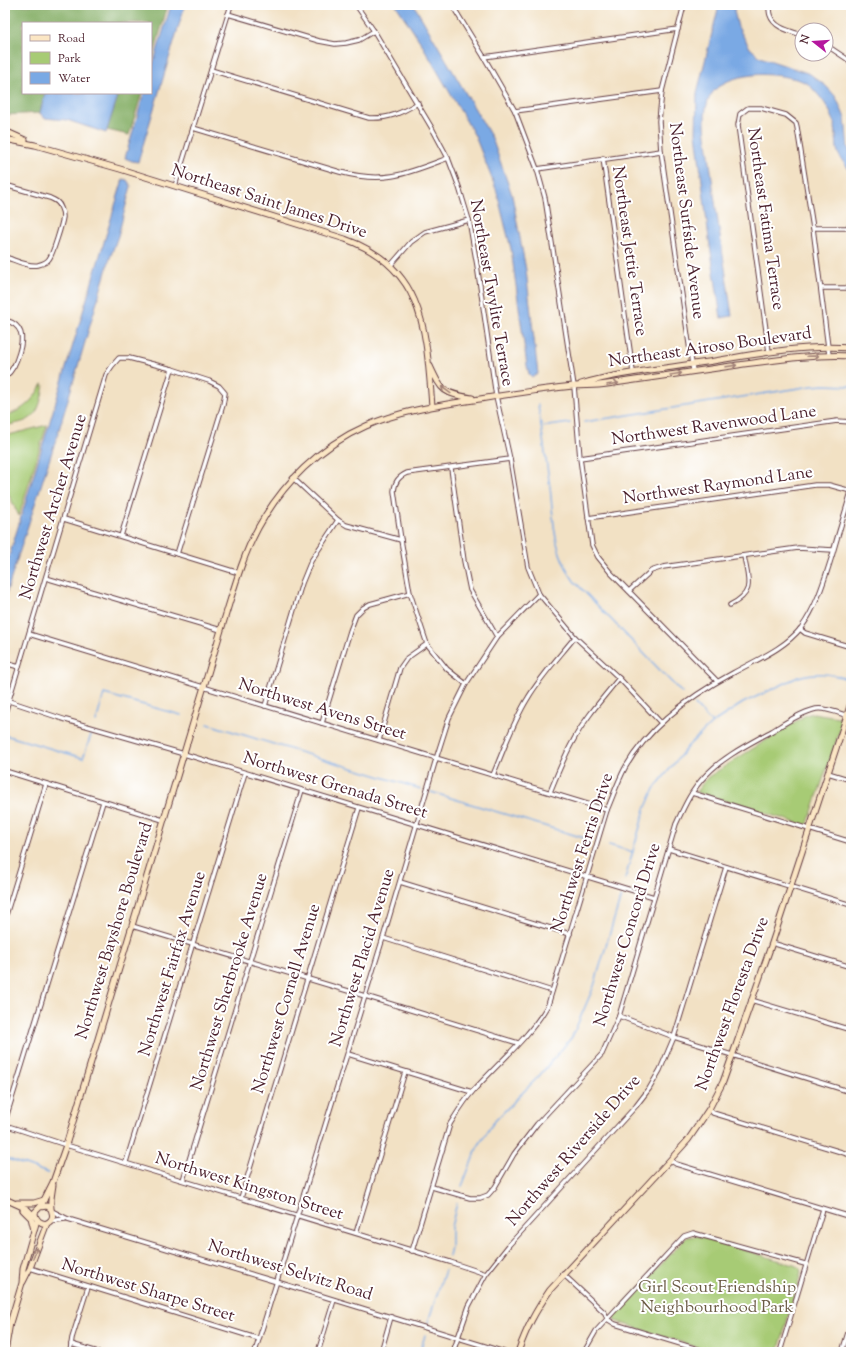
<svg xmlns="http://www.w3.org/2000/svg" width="856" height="1357" font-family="'Sorts Mill Goudy',serif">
<rect width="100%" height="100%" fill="#fff"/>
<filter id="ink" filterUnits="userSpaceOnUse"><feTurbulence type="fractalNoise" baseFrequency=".025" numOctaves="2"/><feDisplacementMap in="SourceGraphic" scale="8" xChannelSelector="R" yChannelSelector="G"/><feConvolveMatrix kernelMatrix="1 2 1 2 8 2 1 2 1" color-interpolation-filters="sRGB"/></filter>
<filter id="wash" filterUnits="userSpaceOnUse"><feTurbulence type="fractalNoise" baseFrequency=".012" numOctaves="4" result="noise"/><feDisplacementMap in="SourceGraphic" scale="16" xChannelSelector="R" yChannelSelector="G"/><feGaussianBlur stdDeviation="0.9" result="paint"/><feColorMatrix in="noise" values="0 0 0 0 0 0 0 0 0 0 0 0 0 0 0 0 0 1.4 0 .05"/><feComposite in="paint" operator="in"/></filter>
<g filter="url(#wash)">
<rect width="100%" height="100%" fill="#f2e1c4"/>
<g fill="#a7cb75" stroke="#787550">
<path d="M42 384 44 385C42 395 40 413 29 419 23 423 12 424 5 426V416C24 410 33 401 42 384Z"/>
<path d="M47 425 19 516 5 487V436Z"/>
<path d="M813 713 844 718 807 826 696 792 708 777 806 715Z"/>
<path d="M698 1236 794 1265 800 1268 801 1273 778 1352H712L615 1321 614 1317 615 1314 687 1237Z"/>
</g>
<g fill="#85af66" stroke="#686748">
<path d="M5 5H168L151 63V23H23V93H45L40 113 5 115Z"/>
<path d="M114 93H142L129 135 107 130 117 99Z"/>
</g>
<g fill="#7aa9e4" stroke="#626488">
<path d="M171 5H185L138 162 132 161 125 158 144 93H151V71Z"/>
<path d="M396 5H414L492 138 512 195 526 270 538 374 532 377 529 374 527 366 511 249 496 189 475 136 421 43Z"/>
<path d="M719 5H735L734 11 738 27 750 48 760 57 810 74 826 86 836 97 845 118 848 148 851 155V172C847 167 842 161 839 155 836 149 837 143 836 137 836 130 834 120 831 114 826 103 817 93 809 85 801 77 765 73 753 75 736 77 715 82 708 101 701 119 708 144 710 163 716 215 725 265 732 316L721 318 709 239 696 133 697 93Z"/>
<path d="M45 93H114L117 99 106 133 67 120 44 118 40 113Z"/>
<path d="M123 179 127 180 131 186 118 236 110 258 58 433 5 597V570Z"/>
</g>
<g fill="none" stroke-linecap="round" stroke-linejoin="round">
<g stroke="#7aa9e4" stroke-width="1.5">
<path d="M538 405C542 433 546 460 550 487 554 523 553 551 574 581L682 693"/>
<path d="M584 422 812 386 824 385 851 386"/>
<path d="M541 427 570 423"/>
<path d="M695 705 712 723"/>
<path d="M96 722 104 694 181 715"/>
<path d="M208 724 421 789"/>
<path d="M5 735 83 758 91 735"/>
<path d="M431 792 591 840"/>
<path d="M609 845 633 852"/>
<path d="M625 879 645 809 654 789 688 746 712 723 743 703 798 677C817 672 829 673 847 679"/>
<path d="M5 1158 48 1173"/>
<path d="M462 1186 477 1148 493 1123 539 1076 572 1037 594 986 621 896"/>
<path d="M449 1256 451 1247V1227L457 1203"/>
<path d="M428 1322 445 1270"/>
<path d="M420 1352 425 1335"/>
</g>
</g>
</g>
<g filter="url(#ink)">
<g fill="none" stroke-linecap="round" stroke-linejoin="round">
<defs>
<g id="street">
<path d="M356 5 374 31 433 130 448 158 459 187 469 220 477 265 496 396 510 459 528 567 539 594 575 637 619 678 661 723"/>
<path d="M452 5 484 57 515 111 537 169 545 198 574 386 580 458 592 545 598 557 610 572 717 681"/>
<path d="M684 5 662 91 659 121 661 151 693 371"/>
<path d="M769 5C769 8 769 12 770 15 774 28 790 31 802 35"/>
<path d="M228 14 319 41 335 44 346 43 359 40 374 31"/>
<path d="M826 45 847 59 851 64"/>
<path d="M484 57 678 29"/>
<path d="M211 70 369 118C389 119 401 113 418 103"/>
<path d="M515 111 662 91"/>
<path d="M193 128 340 172C385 184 406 174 448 158"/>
<path d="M603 158 633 372"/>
<path d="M537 169 661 151"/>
<path d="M5 185 50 198C55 200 59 202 61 208 62 210 63 214 63 217 62 224 53 254 49 259 47 262 42 264 38 265 28 267 15 260 5 257"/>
<path d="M175 186 231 5"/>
<path d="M813 228H851"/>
<path d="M391 265 411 242 425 232 469 220"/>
<path d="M821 288H851"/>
<path d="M5 320C23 325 24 337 19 353 16 363 13 370 5 377"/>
<path d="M769 352 738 125 740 114 748 108H761L786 115 796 123 797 127 813 228 829 355"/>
<path d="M580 458 837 421 851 422"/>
<path d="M451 468 464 561 470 590 497 637"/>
<path d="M293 478 338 520 346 525 401 540"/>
<path d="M588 518 815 485H829L851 491"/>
<path d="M64 519 239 573"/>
<path d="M121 536 172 369"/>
<path d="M46 578 221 630"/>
<path d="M629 591 651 571 663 567 798 548 833 550"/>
<path d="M730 605C756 592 748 580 744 556"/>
<path d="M800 629 805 633 851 647"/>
<path d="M29 634 607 810"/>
<path d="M5 663 19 667"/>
<path d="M466 684 447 669 427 644 410 593 401 540 394 491C395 482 398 477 407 473L510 459"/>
<path d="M9 701 66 720 184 754 654 897"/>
<path d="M265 706 302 583 311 561 338 520"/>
<path d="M5 713 106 375 112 366 119 358H129L172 369 209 381 219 386 225 393 223 405 177 554"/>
<path d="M322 723 350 631 356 615 363 608 370 604 410 593"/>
<path d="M379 740 400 668 407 658 427 644"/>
<path d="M5 771 163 820"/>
<path d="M828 773 851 780"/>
<path d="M493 775C504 749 513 722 528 698 541 676 559 657 575 637"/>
<path d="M550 792C557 775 564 757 573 741 585 718 603 698 619 678"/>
<path d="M692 793 851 842"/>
<path d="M669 849 851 905"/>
<path d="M400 882 570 934"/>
<path d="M5 918 46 784"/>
<path d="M132 926 365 996 518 1043"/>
<path d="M383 938 552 991"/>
<path d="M772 943 851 967"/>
<path d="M751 1000 851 1030"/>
<path d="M619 1016 674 1037 851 1092"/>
<path d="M348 1054 472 1092"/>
<path d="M709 1109 713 1113 851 1155"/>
<path d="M5 1121 103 802"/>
<path d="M5 1125 66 1145 450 1262 486 1274"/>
<path d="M670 1160 676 1164 851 1217"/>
<path d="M126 1162 245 773"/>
<path d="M183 1180 302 790"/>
<path d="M432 1187 470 1198H480L488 1195 495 1187 514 1154 537 1124 602 1054 619 1016 676 824C684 807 692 789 706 775 724 756 749 744 772 731 785 723 800 713 816 709 826 707 841 714 851 717"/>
<path d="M241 1198 359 808"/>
<path d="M52 1211 68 1219 277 1282 504 1352"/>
<path d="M49 1221 65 1219"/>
<path d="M356 1233 405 1072"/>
<path d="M412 1251 450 1124C457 1113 464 1101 473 1091 498 1063 529 1038 548 1005L607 810C613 796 618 781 625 768 649 726 692 695 733 673 756 660 784 649 801 628 817 606 824 581 832 556 838 534 845 513 851 492"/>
<path d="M30 1268 259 1339"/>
<path d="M563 1274 605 1313 607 1319 615 1324 707 1352"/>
<path d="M71 1344 98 1352"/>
<path d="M70 1352 72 1338 88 1287"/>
<path d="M255 1352 383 938 436 759 449 718 466 684 497 637 539 594"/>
<path d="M318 1352 334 1300"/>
<path d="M381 1352 391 1317"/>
<path d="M453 1352 469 1306 486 1274 509 1245 636 1106 649 1089 660 1070 674 1037 726 867"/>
<path d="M584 1352 596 1331 607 1319 684 1236 693 1233 805 1264"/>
<path d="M780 1352 823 1209"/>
<path d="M842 1352 851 1323"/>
</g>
<g id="secondary">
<path d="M5 131 25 140"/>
<path d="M5 139 35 145 120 169 345 239C426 268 426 333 432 406"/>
<path d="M430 366C442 392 443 393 472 398"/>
<path d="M581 384C618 373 655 370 693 364 731 359 769 350 808 348 822 347 837 347 851 348"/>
<path d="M5 1199 27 1209 35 1217"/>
<path d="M17 1203H34L44 1200"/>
<path d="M41 1206 53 1182 66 1145 221 630C232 596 241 559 258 528 282 484 320 446 366 426 402 410 442 405 480 399 511 394 542 389 573 386 585 385 596 386 607 384 651 378 695 371 738 365 776 360 813 354 851 356"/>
<path d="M51 1209 47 1206 40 1207 35 1212C35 1223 48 1228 52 1218 54 1214 51 1212 51 1208 50 1201 52 1192 53 1185"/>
<path d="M23 1210 31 1218 34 1230"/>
<path d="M23 1282 30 1268 47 1223"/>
<path d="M5 1352 10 1323 22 1283 23 1269 37 1220"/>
<path d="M518 1352C527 1327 535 1312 550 1290L670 1160 688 1140 701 1121 709 1109 723 1082 772 943 851 703"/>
</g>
</defs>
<use href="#street" stroke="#633c42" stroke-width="5.5"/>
<use href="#secondary" stroke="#633c42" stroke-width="7"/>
<use href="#street" stroke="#fff" stroke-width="3.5"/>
<use href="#secondary" stroke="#fbe6c4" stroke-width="5"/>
</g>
<defs><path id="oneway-shaft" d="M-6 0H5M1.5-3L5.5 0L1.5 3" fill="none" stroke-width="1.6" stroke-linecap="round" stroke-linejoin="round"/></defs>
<g stroke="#a28278">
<use href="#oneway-shaft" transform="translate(813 356) rotate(-2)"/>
<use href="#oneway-shaft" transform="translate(731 366) rotate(-8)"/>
<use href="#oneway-shaft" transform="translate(676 374) rotate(-9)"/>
<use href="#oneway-shaft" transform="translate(613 384) rotate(-8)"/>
<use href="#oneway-shaft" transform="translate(446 390) rotate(-144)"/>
<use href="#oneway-shaft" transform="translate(35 1253) rotate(-70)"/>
</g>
</g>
<g text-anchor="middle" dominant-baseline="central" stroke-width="4" stroke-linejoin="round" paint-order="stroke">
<g font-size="17" fill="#4a1f2b" stroke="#fff">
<text transform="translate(269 202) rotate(18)">Northeast Saint James Drive</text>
<text transform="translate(765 219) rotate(82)">Northeast Fatima Terrace</text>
<text transform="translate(686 221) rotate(83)">Northeast Surfside Avenue</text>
<text transform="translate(629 251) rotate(82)">Northeast Jettie Terrace</text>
<text transform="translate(491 293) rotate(80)">Northeast Twylite Terrace</text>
<text transform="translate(710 348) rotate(-8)">Northeast Airoso Boulevard</text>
<text transform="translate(714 426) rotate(-8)">Northwest Ravenwood Lane</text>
<text transform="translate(718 486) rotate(-8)">Northwest Raymond Lane</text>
<text transform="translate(54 507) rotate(-73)">Northwest Archer Avenue</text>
<text transform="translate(322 710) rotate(17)">Northwest Avens Street</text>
<text transform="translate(335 786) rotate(17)">Northwest Grenada Street</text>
<text transform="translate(583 853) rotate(-72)">Northwest Ferris Drive</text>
<text transform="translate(115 931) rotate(-73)">Northwest Bayshore Boulevard</text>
<text transform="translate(628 935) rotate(-73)">Northwest Concord Drive</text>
<text transform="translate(363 958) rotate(-73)">Northwest Placid Avenue</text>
<text transform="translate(173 964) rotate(-73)">Northwest Fairfax Avenue</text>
<text transform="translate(230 982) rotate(-73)">Northwest Sherbrooke Avenue</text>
<text transform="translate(287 999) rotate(-73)">Northwest Cornell Avenue</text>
<text transform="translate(733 1004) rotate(-70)">Northwest Floresta Drive</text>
<text transform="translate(574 1151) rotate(-49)">Northwest Riverside Drive</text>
<text transform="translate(249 1187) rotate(17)">Northwest Kingston Street</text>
<text transform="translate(290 1271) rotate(17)">Northwest Selvitz Road</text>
<text transform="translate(148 1291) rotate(17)">Northwest Sharpe Street</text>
</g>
<g font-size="17" fill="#6b5b45" stroke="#fff">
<text x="717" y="1288">Girl Scout Friendship<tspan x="717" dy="20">Neighbourhood Park</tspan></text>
</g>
</g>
<rect width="856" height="1357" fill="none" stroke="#fff" stroke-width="20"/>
<rect x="22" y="22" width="130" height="72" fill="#ffffff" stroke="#b7a5aa"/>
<rect x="30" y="35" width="20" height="6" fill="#fbe6c4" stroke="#b7a5aa"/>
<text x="58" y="42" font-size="12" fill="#4a1f2b">Road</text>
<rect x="30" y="52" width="20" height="12" fill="#a7cb75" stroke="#b7a5aa"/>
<text x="58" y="62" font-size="12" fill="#4a1f2b">Park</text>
<rect x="30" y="72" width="20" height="12" fill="#7aa9e4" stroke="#b7a5aa"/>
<text x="58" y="82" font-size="12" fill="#4a1f2b">Water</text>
<g transform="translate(814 42) rotate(287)"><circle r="19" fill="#ffffff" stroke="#b7a5aa"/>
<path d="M0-3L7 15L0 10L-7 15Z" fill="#b5179e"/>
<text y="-6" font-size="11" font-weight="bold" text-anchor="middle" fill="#4a1f2b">N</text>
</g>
</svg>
